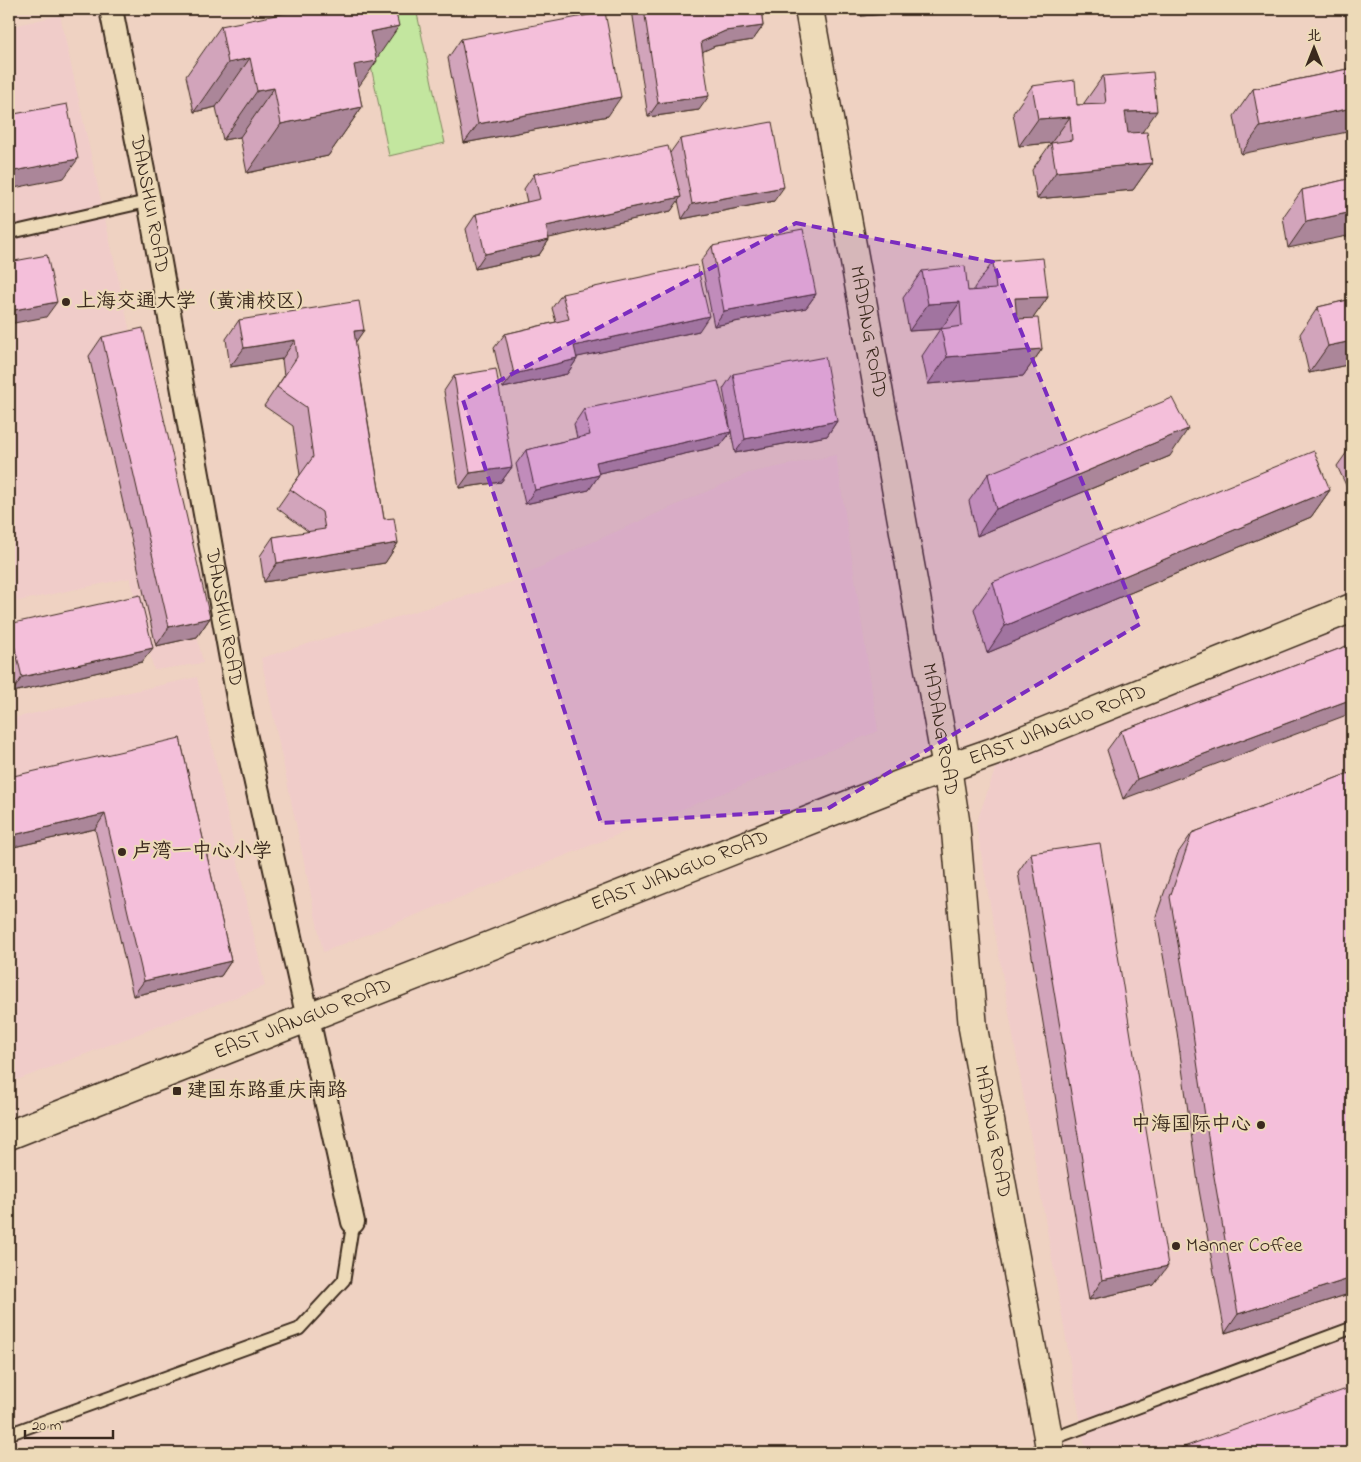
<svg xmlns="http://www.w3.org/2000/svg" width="1361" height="1462" font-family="'Indie Flower','LXGW WenKai TC',sans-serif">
<rect width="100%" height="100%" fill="#efd2c2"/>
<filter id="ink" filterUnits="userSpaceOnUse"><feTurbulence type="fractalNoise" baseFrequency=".02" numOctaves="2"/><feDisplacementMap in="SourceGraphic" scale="10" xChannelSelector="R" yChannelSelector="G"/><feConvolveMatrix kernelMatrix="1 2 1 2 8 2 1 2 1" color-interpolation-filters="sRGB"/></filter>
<g filter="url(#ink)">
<g fill="#f0ccc9">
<path d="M60 15 203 663 154 670 130 578 9 603V27Z"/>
<path d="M836 455 878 731 323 952 261 658 509 583 577 549 749 473Z"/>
<path d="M1352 625V1453H1086L976 824 996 767Z"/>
<path d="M197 677 265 986 9 1083V719Z"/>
</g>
<path fill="#c3e69f" stroke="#7f885e" d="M416 9 445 143 389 156 362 21Z"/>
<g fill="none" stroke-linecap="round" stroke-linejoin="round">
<defs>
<g id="lane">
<path d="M9 233 149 201"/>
<path d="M9 1434 299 1329 344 1280 353 1222"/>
<path d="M1049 1440 1352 1328"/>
</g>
<g id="street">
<path id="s1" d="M111 9 149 201 241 715 353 1222"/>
</g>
<g id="secondary">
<path id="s2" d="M809 9 947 768 955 820 973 1028 1051 1453"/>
<path id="s3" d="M9 1135 904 783 996 751 1352 608"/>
</g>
</defs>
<use href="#lane" stroke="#3b2a1e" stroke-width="15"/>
<use href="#street" stroke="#3b2a1e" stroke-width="26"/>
<use href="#secondary" stroke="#3b2a1e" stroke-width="31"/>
<use href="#lane" stroke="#eddab8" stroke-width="11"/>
<use href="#street" stroke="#eddab8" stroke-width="22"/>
<use href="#secondary" stroke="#eddab8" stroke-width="28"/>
</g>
<g fill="#d2a4bb" stroke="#3b2a1e">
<path d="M144 9H177L145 16Z"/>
<path d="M633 9H761L763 26 753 40 715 46 703 51 699 110 648 117 632 10Z"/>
<path d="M860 9H944L861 16Z"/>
<path d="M221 26 376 59 358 87 362 107 328 156 247 173 240 137 223 140 216 107 194 112 186 76Z"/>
<path d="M461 39 608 116 464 143 448 58Z"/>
<path d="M1352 68 1241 154 1234 116 1253 89Z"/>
<path d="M1103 76 1143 132 1152 163 1133 190 1037 199 1032 170 1051 143 1019 146 1013 113 1032 86 1077 105H1085L1084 103Z"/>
<path d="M680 139 774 201 682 219 678 200 671 211 548 238 549 240 539 255 475 269 466 229 476 214 527 202 524 189 534 174 670 153Z"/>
<path d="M1352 178 1288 248 1283 217 1302 190Z"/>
<path d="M712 246 816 294 806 308 714 326 701 261Z"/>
<path d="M993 262 1048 297 1033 318 1042 349 1023 376 928 384 922 356 940 329 909 331 903 298 922 271 968 291H974V288Z"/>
<path d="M562 294 699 331 577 357V359L567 374 503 388 494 348 505 334 556 322 552 308Z"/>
<path d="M1352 299V364L1309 373 1300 334 1318 307Z"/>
<path d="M239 320 364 330 355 342 384 519 398 543 385 563 264 582 260 556 273 537 309 532 277 508 300 475 293 426 264 406 284 376 282 359 230 367 226 339Z"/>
<path d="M102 337 210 618 197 637 156 646 89 356Z"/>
<path d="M733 374 837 421 827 436 735 453 723 389Z"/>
<path d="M454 376 512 467 501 482 459 488 444 391Z"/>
<path d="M584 409 731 432 720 446 599 473V475L589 490 525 504 516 464 526 450 577 438 574 424Z"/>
<path d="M1352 445V498L1337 466Z"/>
<path d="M1170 456 977 536 969 501 988 474Z"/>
<path d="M1330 490 1311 517 987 653 974 609 993 582Z"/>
<path d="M9 624 142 662 13 692 9 698Z"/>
<path d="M1352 644 1123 799 1107 750 1121 731Z"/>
<path d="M180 738 231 961 221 976 133 996 95 829 9 848Z"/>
<path d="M1352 772V1293L1225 1333 1199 1190 1177 1032 1156 916 1178 853 1192 833Z"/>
<path d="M1031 853 1154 1285 1089 1300 1018 872Z"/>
</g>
<g fill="#ab8699" stroke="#3b2a1e">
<path d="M150 9H177L145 16Z"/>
<path d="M866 9H944L861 16Z"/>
<path d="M399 26 375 61H377L342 110 319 115 370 32Z"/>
<path d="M763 26 753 40 715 46 691 57 701 42 725 31Z"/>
<path d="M250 58 216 107 194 112 228 63Z"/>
<path d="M274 88 240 137 223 140 257 91Z"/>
<path d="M709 96 699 110 648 117 658 103Z"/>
<path d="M621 97 608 116 464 143 478 124Z"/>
<path d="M362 107 328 156 247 173 281 124Z"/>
<path d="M1352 108V131L1241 154 1260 127Z"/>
<path d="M1157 111 1138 138 1106 139 1125 112Z"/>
<path d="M1070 117 1051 143 1019 146 1038 119Z"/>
<path d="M78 159 64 178 9 189V172Z"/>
<path d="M1152 163 1133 190 1037 199 1056 172Z"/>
<path d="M784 187 774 201 682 219 692 204Z"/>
<path d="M681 197 671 211 536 241 546 226Z"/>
<path d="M1352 212V235L1288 248 1306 222Z"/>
<path d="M549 240 539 255 475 269 485 254Z"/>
<path d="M816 294 806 308 714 326 724 311Z"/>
<path d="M1048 297 1029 324 996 325 1015 298Z"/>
<path d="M57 302 46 317 9 324V311Z"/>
<path d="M960 302 941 329 909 331 928 304Z"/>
<path d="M709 316 699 331 564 360 574 346Z"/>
<path d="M364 330 351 349 354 331Z"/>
<path d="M295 340 282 359 230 367 244 348Z"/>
<path d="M1352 341V364L1309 373 1328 346Z"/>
<path d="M1042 349 1023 376 928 384 947 357Z"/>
<path d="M577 359 567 374 503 388 514 374Z"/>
<path d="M837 421 827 436 735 453 745 439Z"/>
<path d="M1188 429 1170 456 977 536 996 509Z"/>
<path d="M731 432 720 446 586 476 596 462Z"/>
<path d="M512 467 501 482 459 488 470 473Z"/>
<path d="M599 475 589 490 525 504 535 490Z"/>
<path d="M1330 490 1311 517 987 653 1005 626Z"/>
<path d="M398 543 385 563 264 582 277 563Z"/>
<path d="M210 618 197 637 156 646 169 627Z"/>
<path d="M153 648 142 662 13 692 9 698V691H13L22 677Z"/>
<path d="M1352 699V713L1123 799 1137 779Z"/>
<path d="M105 814 95 829 9 848V836Z"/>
<path d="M231 961 221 976 133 996 144 981Z"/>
<path d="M1168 1266 1154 1285 1089 1300 1102 1280Z"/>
<path d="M1352 1278V1293L1225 1333 1238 1314Z"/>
</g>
<g fill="#f4bfda" stroke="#3b2a1e">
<path d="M306 9H395L399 26 370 32 377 61 354 65 362 107 281 124 274 88 257 91 250 58 228 63 221 26Z"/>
<path d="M644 9H761L763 26 725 31 701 42 709 96 658 103Z"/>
<path d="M605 12 621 97 478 124 461 39Z"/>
<path d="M1352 68V108L1260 127 1253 89Z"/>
<path d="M1153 72 1157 111 1125 112 1128 133 1147 132 1152 163 1056 172 1051 143 1072 140 1070 117 1038 119 1032 86 1075 80 1077 105 1106 104 1103 76Z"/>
<path d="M67 104 78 159 9 172V115Z"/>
<path d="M772 122 784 187 692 204 680 139Z"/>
<path d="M668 146 681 197 546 226 549 240 485 254 476 214 540 199 534 174Z"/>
<path d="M1352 178V212L1306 222 1302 190Z"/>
<path d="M803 229 816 294 724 311 712 246Z"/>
<path d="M47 255 57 302 9 311V262Z"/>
<path d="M1043 258 1048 297 1015 298 1017 319 1038 318 1042 349 947 357 941 329 962 326 960 302 928 304 922 271 965 266 968 291 996 289 993 262Z"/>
<path d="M697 265 709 316 574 346 577 359 514 374 505 334 569 319 562 294Z"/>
<path d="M1352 299V341L1328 346 1318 307Z"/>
<path d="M359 301 364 330 354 331 362 387 384 519 394 518 398 543 277 563 273 537 325 529 322 512 290 489 313 457 306 407 277 387 297 357 295 340 244 348 239 320Z"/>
<path d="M143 328 210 618 169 627 102 337Z"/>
<path d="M825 357 837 421 745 439 733 374Z"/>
<path d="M496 369 512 467 470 473 454 376Z"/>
<path d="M718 381 731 432 596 462 599 475 535 490 526 450 590 435 584 409Z"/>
<path d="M1172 398 1188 429 996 509 988 474Z"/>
<path d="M1314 451 1330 490 1005 626 993 582Z"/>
<path d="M140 595 153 648 22 677 9 624Z"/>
<path d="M1352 644V699L1137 779 1121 731Z"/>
<path d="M9 662 14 690 9 691Z"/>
<path d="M180 738 231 961 144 981 105 814 9 836V777Z"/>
<path d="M1352 772V1278L1238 1314 1213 1171 1190 1013 1170 897 1192 833Z"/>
<path d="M1100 843 1168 1266 1102 1280 1031 853Z"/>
<path d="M1352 1387V1453H1167Z"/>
</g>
</g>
<path fill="#7b2cbf" fill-opacity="0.2" stroke="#7b2cbf" stroke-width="4" stroke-dasharray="10 6" stroke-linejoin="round" d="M796 223 993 262 1140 624 827 809 601 823 463 400Z"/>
<g fill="#3b2a1e" stroke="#eddab8" stroke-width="2">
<circle cx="66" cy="302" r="5"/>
<circle cx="122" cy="852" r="5"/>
<rect x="172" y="1086" width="10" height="10" rx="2.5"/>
<circle cx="1261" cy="1125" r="5"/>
<circle cx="1176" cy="1246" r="5"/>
</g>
<g text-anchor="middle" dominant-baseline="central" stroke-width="4" stroke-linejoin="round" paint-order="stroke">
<g font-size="20" fill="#3b2a1e" stroke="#eddab8">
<text stroke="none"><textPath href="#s1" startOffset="199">DANSHUI ROAD</textPath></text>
<text stroke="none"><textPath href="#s2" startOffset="328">MADANG ROAD</textPath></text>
<text stroke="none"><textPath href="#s1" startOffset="619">DANSHUI ROAD</textPath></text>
<text stroke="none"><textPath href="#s3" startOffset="1126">EAST JIANGUO ROAD</textPath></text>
<text stroke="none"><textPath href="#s2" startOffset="732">MADANG ROAD</textPath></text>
<text stroke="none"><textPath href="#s3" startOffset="721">EAST JIANGUO ROAD</textPath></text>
<text stroke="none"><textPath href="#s3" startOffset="316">EAST JIANGUO ROAD</textPath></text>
<text stroke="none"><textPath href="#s2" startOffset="1138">MADANG ROAD</textPath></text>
</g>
<g font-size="20" fill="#3b2a1e" stroke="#eddab8" text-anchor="start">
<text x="76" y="302">上海交通大学（黄浦校区）</text>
<text x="132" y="852">卢湾一中心小学</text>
<text x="187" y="1091">建国东路重庆南路</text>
<text x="1251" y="1125" text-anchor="end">中海国际中心</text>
<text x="1186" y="1246">Manner Coffee</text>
</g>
</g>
<rect width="1361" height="1462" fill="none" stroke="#eddab8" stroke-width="30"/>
<rect x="15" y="15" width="1331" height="1432" fill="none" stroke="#3b2a1e" stroke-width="2" filter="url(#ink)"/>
<g transform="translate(1314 48)" stroke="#eddab8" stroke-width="4" paint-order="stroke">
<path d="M0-4L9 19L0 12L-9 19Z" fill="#3b2a1e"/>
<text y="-8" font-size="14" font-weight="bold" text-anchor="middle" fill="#3b2a1e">北</text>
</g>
<path d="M25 1430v8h88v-8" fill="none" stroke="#3b2a1e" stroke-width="2.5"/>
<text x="32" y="1430" font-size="15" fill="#3b2a1e" stroke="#eddab8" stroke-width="4" paint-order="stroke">20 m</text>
</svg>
